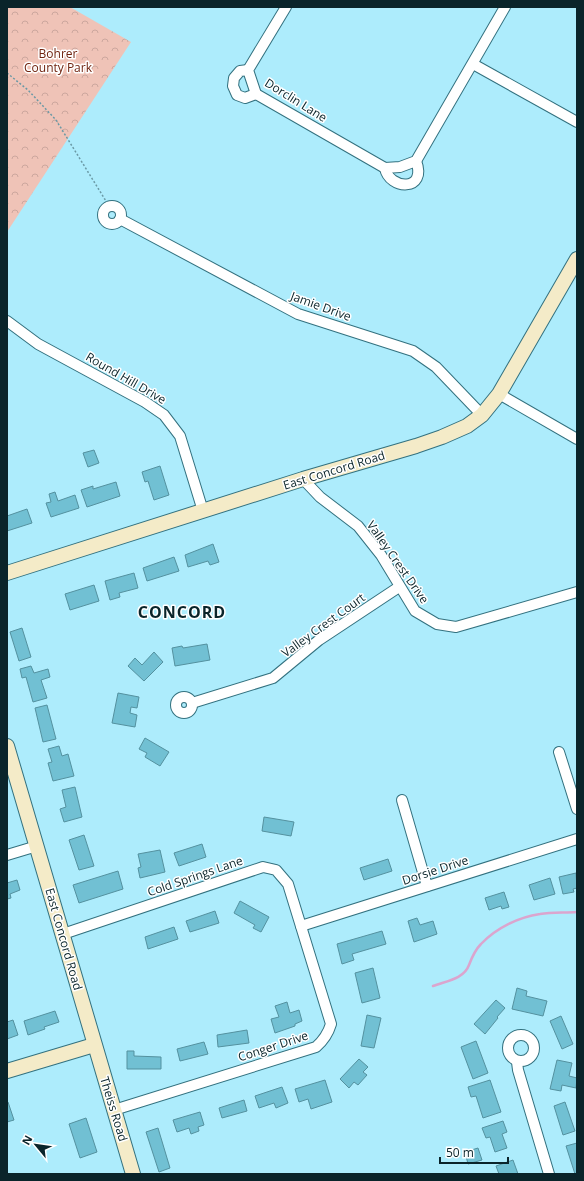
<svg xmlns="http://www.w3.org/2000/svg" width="584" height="1181" font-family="'Open Sans',sans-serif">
<defs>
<pattern id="forest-crowns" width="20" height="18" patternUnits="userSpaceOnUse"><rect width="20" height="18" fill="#efc3b7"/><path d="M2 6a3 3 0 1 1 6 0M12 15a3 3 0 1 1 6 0" fill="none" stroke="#cca79e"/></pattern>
</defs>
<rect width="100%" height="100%" fill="#adecfc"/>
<path fill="url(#forest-crowns)" d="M7 7H70L131 42 7 232Z"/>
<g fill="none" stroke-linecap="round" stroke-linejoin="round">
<path stroke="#dba5ce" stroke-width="2.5" d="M433 986C446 981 464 979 469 965 472 957 475 950 481 944 496 928 519 917 540 914 552 912 565 913 577 912"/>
</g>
<g fill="#71c0d3" stroke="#54919f">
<path d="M94 450 99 463 88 467 83 453Z"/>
<path d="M160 466 169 495 154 500 148 481 145 482 142 472Z"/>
<path d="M116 482 120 496 87 507 81 490 93 486V489Z"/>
<path d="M55 492 58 501 75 495 79 508 51 517 46 503 51 502 49 494Z"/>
<path d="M27 509 32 523 7 531V516Z"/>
<path d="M213 544 219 562 210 565 208 561 188 567 185 555Z"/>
<path d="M174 557 179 571 147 581 143 568Z"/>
<path d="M134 573 138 588 119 593 120 597 110 600 105 581Z"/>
<path d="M94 585 99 601 70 610 65 594Z"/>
<path d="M22 628 31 657 19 661 10 632Z"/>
<path d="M207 644 210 660 175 666 172 648 182 646 183 648Z"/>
<path d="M154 652 163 662 144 681 128 666 135 658 142 665Z"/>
<path d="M31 666 34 673 48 669 50 677 41 680 47 698 33 702 26 677 22 678 20 669Z"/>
<path d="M118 693 139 697 137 708 131 707 130 713 137 715 135 727 112 723Z"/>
<path d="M47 705 56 739 43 742 35 708Z"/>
<path d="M145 738 169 752 160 766 145 757 147 753 139 749Z"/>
<path d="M59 746 62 756 68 754 74 776 53 781 48 763 52 762 48 749Z"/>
<path d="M75 787 82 817 64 822 60 809 66 807 62 790Z"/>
<path d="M264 817 294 822 291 836 262 831Z"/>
<path d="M84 835 94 866 79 870 69 840Z"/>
<path d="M202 844 206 857 179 866 174 853Z"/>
<path d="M160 850 165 872 140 878 138 868 141 867 138 854Z"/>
<path d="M388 859 392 871 364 880 360 868Z"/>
<path d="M118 871 123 889 79 903 73 885Z"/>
<path d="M576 873 577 888 573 889 574 892 563 894 559 877Z"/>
<path d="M550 878 555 894 534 900 529 885Z"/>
<path d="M17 880 20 890 10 894 11 898 7 899V883Z"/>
<path d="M504 892 509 907 502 909 501 906 489 910 485 898Z"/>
<path d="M240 901 269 917 261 932 253 928 255 925 234 913Z"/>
<path d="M215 911 219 923 190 932 186 921Z"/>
<path d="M417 918 420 925 433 921 437 934 414 942 408 921Z"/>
<path d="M174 927 178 939 148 949 145 937Z"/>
<path d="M382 931 386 944 352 954 354 960 342 964 337 944Z"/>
<path d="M373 968 380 998 362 1003 355 973Z"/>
<path d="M517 988 527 991 526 996 547 1001 543 1016 512 1009Z"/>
<path d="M496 1000 505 1008 497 1017 498 1018 485 1034 474 1024Z"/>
<path d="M287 1002 290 1013 299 1010 302 1021 295 1024V1026L275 1033 271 1019 279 1017 275 1006Z"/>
<path d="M55 1011 59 1022 44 1027 45 1029 28 1035 24 1021Z"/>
<path d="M367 1015 381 1018 374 1048 361 1046Z"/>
<path d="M561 1016 573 1044 562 1049 550 1021Z"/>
<path d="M13 1020 18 1035 7 1039V1022Z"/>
<path d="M247 1030 249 1043 218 1047 217 1035Z"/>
<path d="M476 1041 488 1073 473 1079 461 1047Z"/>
<path d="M204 1042 208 1054 180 1061 177 1049Z"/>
<path d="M127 1051H134V1056L161 1057V1069H127Z"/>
<path d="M359 1059 368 1067 363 1072 367 1075 358 1085 354 1082 349 1088 340 1079Z"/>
<path d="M557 1060 572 1063 569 1076 577 1078 576 1088 562 1085 561 1091 550 1089Z"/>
<path d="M325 1080 332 1102 311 1109 308 1099 299 1102 295 1089Z"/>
<path d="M490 1080 501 1112 483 1118 476 1096 471 1097 468 1087Z"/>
<path d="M282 1087 288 1103 276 1108 274 1103 259 1108 255 1096Z"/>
<path d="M244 1100 247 1111 222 1118 219 1108Z"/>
<path d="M8 1102 14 1120 7 1122V1103Z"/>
<path d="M565 1102 575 1131 563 1135 554 1106Z"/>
<path d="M200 1112 204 1125 198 1127 199 1131 191 1134 189 1128 177 1132 173 1120Z"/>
<path d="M86 1118 97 1152 80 1158 69 1124Z"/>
<path d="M503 1121 507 1132 502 1134 507 1148 495 1152 490 1137 486 1138 482 1128Z"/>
<path d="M158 1128 170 1168 159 1172 146 1132Z"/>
<path d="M577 1143V1174H575L566 1146Z"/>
<path d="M478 1148 482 1160 468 1164 465 1152Z"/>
<path d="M513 1160 518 1174H499L496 1166Z"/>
</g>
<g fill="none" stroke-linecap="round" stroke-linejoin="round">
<defs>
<g id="street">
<path d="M286 7 248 70 256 94 385 168 400 167 416 161 505 7"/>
<path d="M473 64 577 122"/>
<path d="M248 70 240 71 234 78 233 86 237 95 245 98 256 94"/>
<path d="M385 168C389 190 428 192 416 161"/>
<circle cx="112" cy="215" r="9"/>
<path d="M120 219 298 314 413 351 436 367 482 415"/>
<path d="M7 321 38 344 145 402 164 415 180 436 203 511"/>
<path d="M499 394 577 439"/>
<path d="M303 479 320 497 358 526 381 555 415 611 437 624 456 627 577 592"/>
<circle cx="184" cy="705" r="8"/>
<path d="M192 703 273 678 319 640 399 587"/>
<path d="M559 752 577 809"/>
<path d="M402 800 427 886"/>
<path d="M7 855 37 846"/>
<path d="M301 926 577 839"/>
<path d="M63 934 263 867 276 870 288 884 331 1024C328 1034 324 1040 316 1047L114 1110"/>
<circle cx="521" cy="1048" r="13"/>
<path d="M517 1062 518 1070 549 1174"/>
</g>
<g id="secondary">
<path d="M7 573 303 479 416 446 442 437 467 426 482 415 499 394 577 259"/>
<path d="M7 746 133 1174"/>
<path d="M7 1071 94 1045"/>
</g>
</defs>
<use href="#street" stroke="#33717f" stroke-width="12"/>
<use href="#secondary" stroke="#33717f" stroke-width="16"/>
<path stroke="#6a99a5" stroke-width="1.5" stroke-dasharray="2 2" stroke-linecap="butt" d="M7 73 28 90 56 120 109 206"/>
<use href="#street" stroke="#fff" stroke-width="10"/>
<use href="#secondary" stroke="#f4ebc8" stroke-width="14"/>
</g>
<g text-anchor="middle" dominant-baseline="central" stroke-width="3" stroke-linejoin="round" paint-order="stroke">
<g font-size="12" fill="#6f230f" stroke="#fff">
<text x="58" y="53">Bohrer<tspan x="58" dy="14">County Park</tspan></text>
</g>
<g font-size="12" fill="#0a242a" stroke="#fff">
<text transform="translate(296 100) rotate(32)">Dorclin Lane</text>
<text transform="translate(321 306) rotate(20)">Jamie Drive</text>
<text transform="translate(126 378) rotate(30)">Round Hill Drive</text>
<text transform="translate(334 470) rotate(-17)">East Concord Road</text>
<text transform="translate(398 562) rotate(55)">Valley Crest Drive</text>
<text transform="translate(323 625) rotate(-36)">Valley Crest Court</text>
<text transform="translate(435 870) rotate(-18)">Dorsie Drive</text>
<text transform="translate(195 876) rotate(-19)">Cold Springs Lane</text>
<text transform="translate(64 939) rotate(74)">East Concord Road</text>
<text transform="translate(273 1046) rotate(-18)">Conger Drive</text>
<text transform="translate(114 1109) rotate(73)">Theiss Road</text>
</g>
<g font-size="16" font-weight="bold" letter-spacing="1" fill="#0a242a" stroke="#fff">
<text x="182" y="612">CONCORD</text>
</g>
</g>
<rect width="584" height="1181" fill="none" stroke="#0a242a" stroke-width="16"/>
<g transform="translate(36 1145) rotate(299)" stroke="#ffffff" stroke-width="3" paint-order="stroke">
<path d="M0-3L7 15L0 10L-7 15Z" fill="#0a242a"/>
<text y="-6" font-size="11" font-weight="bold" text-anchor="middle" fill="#0a242a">N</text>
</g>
<path d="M440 1157v6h68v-6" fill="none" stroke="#0a242a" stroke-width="2"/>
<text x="446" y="1157" font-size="12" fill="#0a242a" stroke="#ffffff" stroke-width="3" paint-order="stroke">50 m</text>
</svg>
